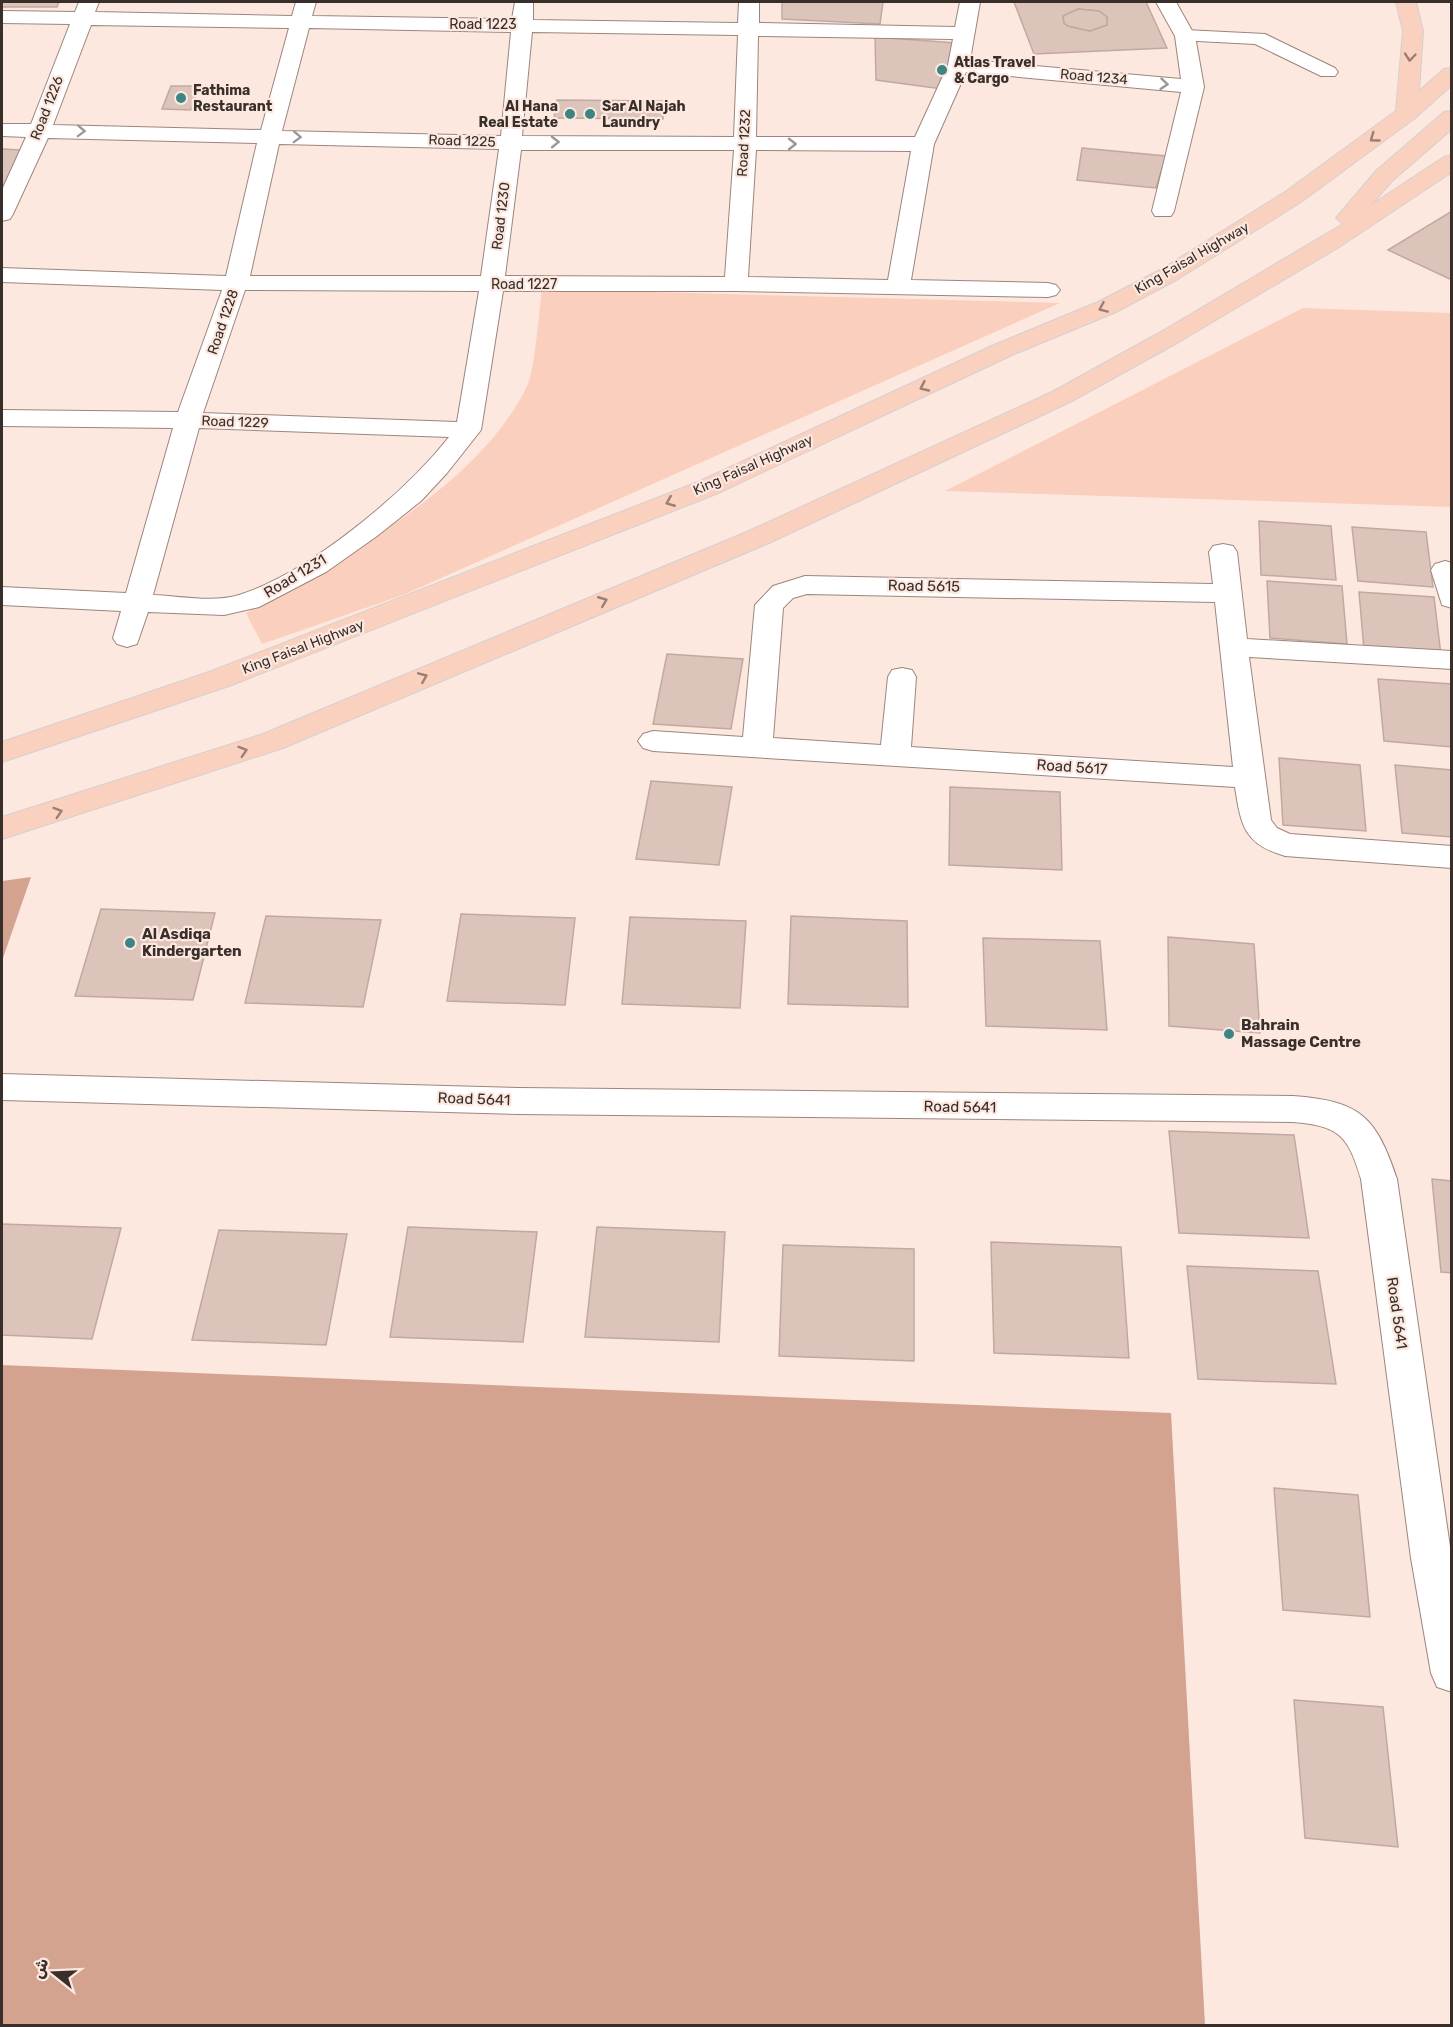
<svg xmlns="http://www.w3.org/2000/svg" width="1453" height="2027" font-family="Rubik,Vazirmatn,sans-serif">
<rect width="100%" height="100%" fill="#fde8e0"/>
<g fill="#fbcfbd">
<path d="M542 289 1060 303 403 595 262 644 246 613C342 557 479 488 528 384 535 367 539 310 542 289Z"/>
<path d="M1303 308 1451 313V507L945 491Z"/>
</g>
<g fill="#d4a38f">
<path d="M31 877 2 961V881Z"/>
<path d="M2 1365 1171 1413 1205 2025H2Z"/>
</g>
<g fill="#ddc4ba" stroke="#c1a99f" stroke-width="1.5" fill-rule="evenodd">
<path d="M2 2H59L57 7H2Z"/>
<path d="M782 2H883L880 24 782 19Z"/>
<path d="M1014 2H1146L1167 48 1034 54ZM1078 9 1099 11 1107 17V25L1090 31 1068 26 1064 23 1063 16Z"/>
<path d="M1078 9 1099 11 1107 17V25L1090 31 1068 26 1064 23 1063 16Z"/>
<path d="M875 37 956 43 942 89 876 80Z"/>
<path d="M171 86H199L191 110 162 109Z"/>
<path d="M557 100 664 101 663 119 554 118Z"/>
<path d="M1082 148 1166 156 1156 188 1077 180Z"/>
<path d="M2 149 21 150 5 187H2Z"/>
<path d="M1452 211V280L1388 250Z"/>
<path d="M1259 521 1331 526 1336 580 1261 575Z"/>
<path d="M1352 527 1426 532 1433 587 1358 581Z"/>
<path d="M1267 581 1342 586 1347 644 1270 638Z"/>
<path d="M1359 592 1434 597 1441 655 1364 650Z"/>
<path d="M667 654 743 659 731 729 653 724Z"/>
<path d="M1378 679 1452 684V747L1384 741Z"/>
<path d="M1279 758 1360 765 1366 831 1283 825Z"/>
<path d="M1395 765 1452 770V837L1402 833Z"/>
<path d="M651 781 732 787 719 865 636 859Z"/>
<path d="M950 787 1060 792 1062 870 949 865Z"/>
<path d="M101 909 215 913 193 1000 75 996Z"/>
<path d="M461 914 575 918 565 1005 447 1001Z"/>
<path d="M266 916 381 920 363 1007 245 1003Z"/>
<path d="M791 916 907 921 908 1007 788 1004Z"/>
<path d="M630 917 746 921 740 1008 622 1004Z"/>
<path d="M1168 937 1254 944 1260 1033 1169 1026Z"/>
<path d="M983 938 1100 941 1107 1030 986 1026Z"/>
<path d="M1169 1131 1294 1135 1309 1238 1179 1233Z"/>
<path d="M1432 1179 1452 1181V1273L1441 1272Z"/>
<path d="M2 1224 121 1228 92 1339 2 1335Z"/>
<path d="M408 1227 537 1232 523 1342 390 1337Z"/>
<path d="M597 1227 725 1232 719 1342 585 1337Z"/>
<path d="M219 1230 347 1234 326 1345 192 1340Z"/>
<path d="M991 1242 1121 1247 1129 1358 994 1353Z"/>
<path d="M783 1245 914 1249V1361L779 1356Z"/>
<path d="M1187 1266 1318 1271 1336 1384 1198 1379Z"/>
<path d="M1274 1488 1358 1495 1370 1617 1283 1610Z"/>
<path d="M1294 1700 1383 1707 1398 1847 1305 1838Z"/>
</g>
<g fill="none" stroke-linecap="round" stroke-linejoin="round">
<defs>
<path id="lane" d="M1185 30 1265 34 1335 68 1338 72 1335 76H1321L1255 44 1178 40 1176 36 1178 32Z"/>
<g id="street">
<path d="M79 2H99L95 12 292 16 296 2H316L312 16 512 19 515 2H533V20L738 23 739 2H759V23L955 27 960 2H980L970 60 1181 79 1175 36 1156 2H1176L1195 36 1204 87 1174 211 1171 216H1155L1152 211 1181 92 966 72 934 144 911 280 1048 283 1056 285 1060 290 1056 295 1048 297 736 291H503L481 430 447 473 421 501 377 536 326 572 259 607 224 615 148 612 137 644 127 647 117 644 113 638 121 611 2 605V587L126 593 173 428 2 426V410L178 412 222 290 2 282V268L226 276 257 143 48 138 13 214 10 219 2 221V190L26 137 2 136V124H31L70 24 2 23V11L75 12ZM91 25 289 28 261 130 53 125ZM309 28 511 32 501 136 282 131ZM532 32 738 35 734 137 522 136ZM758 36 953 39 948 65 915 137H756ZM279 144 499 149 481 276H250ZM521 150H734L725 277 505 276ZM756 150 911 151 888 280 748 277ZM245 290 479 291 457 422 203 413ZM199 428 449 437C404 494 309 573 239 595 213 603 180 596 153 595Z"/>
<path d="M1223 544 1233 546 1237 552 1247 639 1452 651V669L1249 657 1271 820 1277 828 1290 834 1452 846V868L1285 856C1244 844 1241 826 1235 787L653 751 643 748 638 741 643 734 653 731 743 737 755 605 773 586 805 576 1213 584 1209 552 1213 546ZM807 594 1215 602 1233 767 911 747 916 677 912 670 902 668 892 670 888 677 881 745 773 738 783 608 793 598Z"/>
<path d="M1445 561 1452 563V608L1442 605 1431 570 1435 564Z"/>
<path d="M2 1074 519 1088 1293 1096C1360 1101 1376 1116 1397 1179L1452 1561V1692L1437 1687 1431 1673 1411 1558 1361 1179C1348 1135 1339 1126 1293 1122L519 1114 2 1100Z"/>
</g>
<g id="primary">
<path d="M1396 2H1416L1423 31 1419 91 1444 69 1452 68V85L1415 118 1301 202 1178 279 1116 312 1012 355 716 494 229 686 2 762V742L209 672 698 482 994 345 1098 302 1162 269 1285 192 1396 111 1403 31Z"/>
<path d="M1452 111V129L1392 181 1371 205 1444 157 1452 155V172L1339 247 1177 343 1070 402 769 543 283 748 2 839V817L263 734 749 531 1052 392 1159 333 1343 224 1336 218 1376 171 1444 112Z"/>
</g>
</defs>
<use href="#lane" stroke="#9c857c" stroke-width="2"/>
<use href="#street" stroke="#9c857c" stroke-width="2"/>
<use href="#primary" stroke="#d3d1d0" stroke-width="2"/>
<use href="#lane" fill="#fff" fill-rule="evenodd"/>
<use href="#street" fill="#fff" fill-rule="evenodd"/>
<use href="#primary" fill="#fad0bf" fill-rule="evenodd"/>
</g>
<defs><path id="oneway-chevron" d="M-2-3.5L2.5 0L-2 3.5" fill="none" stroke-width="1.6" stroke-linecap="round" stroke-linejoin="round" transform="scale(1.5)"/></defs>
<g stroke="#997f74">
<use href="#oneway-chevron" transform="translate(1410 57) rotate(95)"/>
<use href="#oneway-chevron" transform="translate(1374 138) rotate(144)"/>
<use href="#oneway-chevron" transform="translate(1103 308) rotate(156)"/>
<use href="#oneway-chevron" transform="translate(924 387) rotate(155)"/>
<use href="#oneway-chevron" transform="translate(670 502) rotate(158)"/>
<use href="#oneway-chevron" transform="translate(603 601) rotate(-22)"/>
<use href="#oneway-chevron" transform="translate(423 677) rotate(-23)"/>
<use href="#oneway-chevron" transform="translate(243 751) rotate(-18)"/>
<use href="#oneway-chevron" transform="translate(58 812) rotate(-18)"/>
</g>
<g stroke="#9c9694">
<use href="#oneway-chevron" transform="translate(1164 84) rotate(5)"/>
<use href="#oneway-chevron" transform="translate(81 131) rotate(2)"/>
<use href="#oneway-chevron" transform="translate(297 137) rotate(2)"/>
<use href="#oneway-chevron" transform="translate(555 142) rotate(-1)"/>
<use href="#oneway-chevron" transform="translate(792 144)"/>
</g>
<g fill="#3d8584" stroke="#fde8e0" stroke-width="2">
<circle cx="942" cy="70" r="6"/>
<circle cx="181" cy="98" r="6"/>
<circle cx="570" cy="114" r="6"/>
<circle cx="590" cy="114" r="6"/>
<circle cx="130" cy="943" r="6"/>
<circle cx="1229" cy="1034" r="6"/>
</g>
<g text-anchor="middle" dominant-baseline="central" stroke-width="4.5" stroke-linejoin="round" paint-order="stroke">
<g font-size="14" fill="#382e2a" stroke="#fde8e0">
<text x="483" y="24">Road 1223</text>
<text transform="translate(1094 77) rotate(5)">Road 1234</text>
<text transform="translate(47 108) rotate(-69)">Road 1226</text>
<text transform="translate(462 141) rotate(2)">Road 1225</text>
<text transform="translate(744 143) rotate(-87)">Road 1232</text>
<text transform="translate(501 216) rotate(-83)">Road 1230</text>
<text transform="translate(1192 258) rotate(-30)">King Faisal Highway</text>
<text x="524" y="284">Road 1227</text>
<text transform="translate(223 322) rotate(-71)">Road 1228</text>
<text transform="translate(235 422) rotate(2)">Road 1229</text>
<text transform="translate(753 465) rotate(-24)">King Faisal Highway</text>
<text transform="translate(303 647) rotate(-21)">King Faisal Highway</text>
</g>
<g font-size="14" font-weight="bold" fill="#382e2a" stroke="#fde8e0" text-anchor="start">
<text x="954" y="62">Atlas Travel<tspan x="954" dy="16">&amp; Cargo</tspan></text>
<text x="193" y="90">Fathima<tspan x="193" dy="16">Restaurant</tspan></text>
<text x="558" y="106" text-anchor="end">Al Hana<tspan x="558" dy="16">Real Estate</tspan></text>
<text x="602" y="106">Sar Al Najah<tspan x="602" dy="16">Laundry</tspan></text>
</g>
<g font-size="15" fill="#382e2a" stroke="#fde8e0">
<text transform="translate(295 576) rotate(-31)">Road 1231</text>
<text transform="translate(924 586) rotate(1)">Road 5615</text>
<text transform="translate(1072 767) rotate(4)">Road 5617</text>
<text transform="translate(474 1099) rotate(2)">Road 5641</text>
<text transform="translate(960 1107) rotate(1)">Road 5641</text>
<text transform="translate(1397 1313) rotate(82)">Road 5641</text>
</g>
<g font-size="15" font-weight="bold" fill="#382e2a" stroke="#fde8e0" text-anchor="start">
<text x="142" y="934">Al Asdiqa<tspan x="142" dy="17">Kindergarten</tspan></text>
<text x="1241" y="1025">Bahrain<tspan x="1241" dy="17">Massage Centre</tspan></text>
</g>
</g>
<rect width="1453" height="2027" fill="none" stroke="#382e2a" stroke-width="6"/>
<g transform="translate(54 1973) rotate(288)" stroke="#fde8e0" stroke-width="4.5" paint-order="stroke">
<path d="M0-4.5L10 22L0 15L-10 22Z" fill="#382e2a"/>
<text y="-9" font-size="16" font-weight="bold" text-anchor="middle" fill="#382e2a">ش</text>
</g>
</svg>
